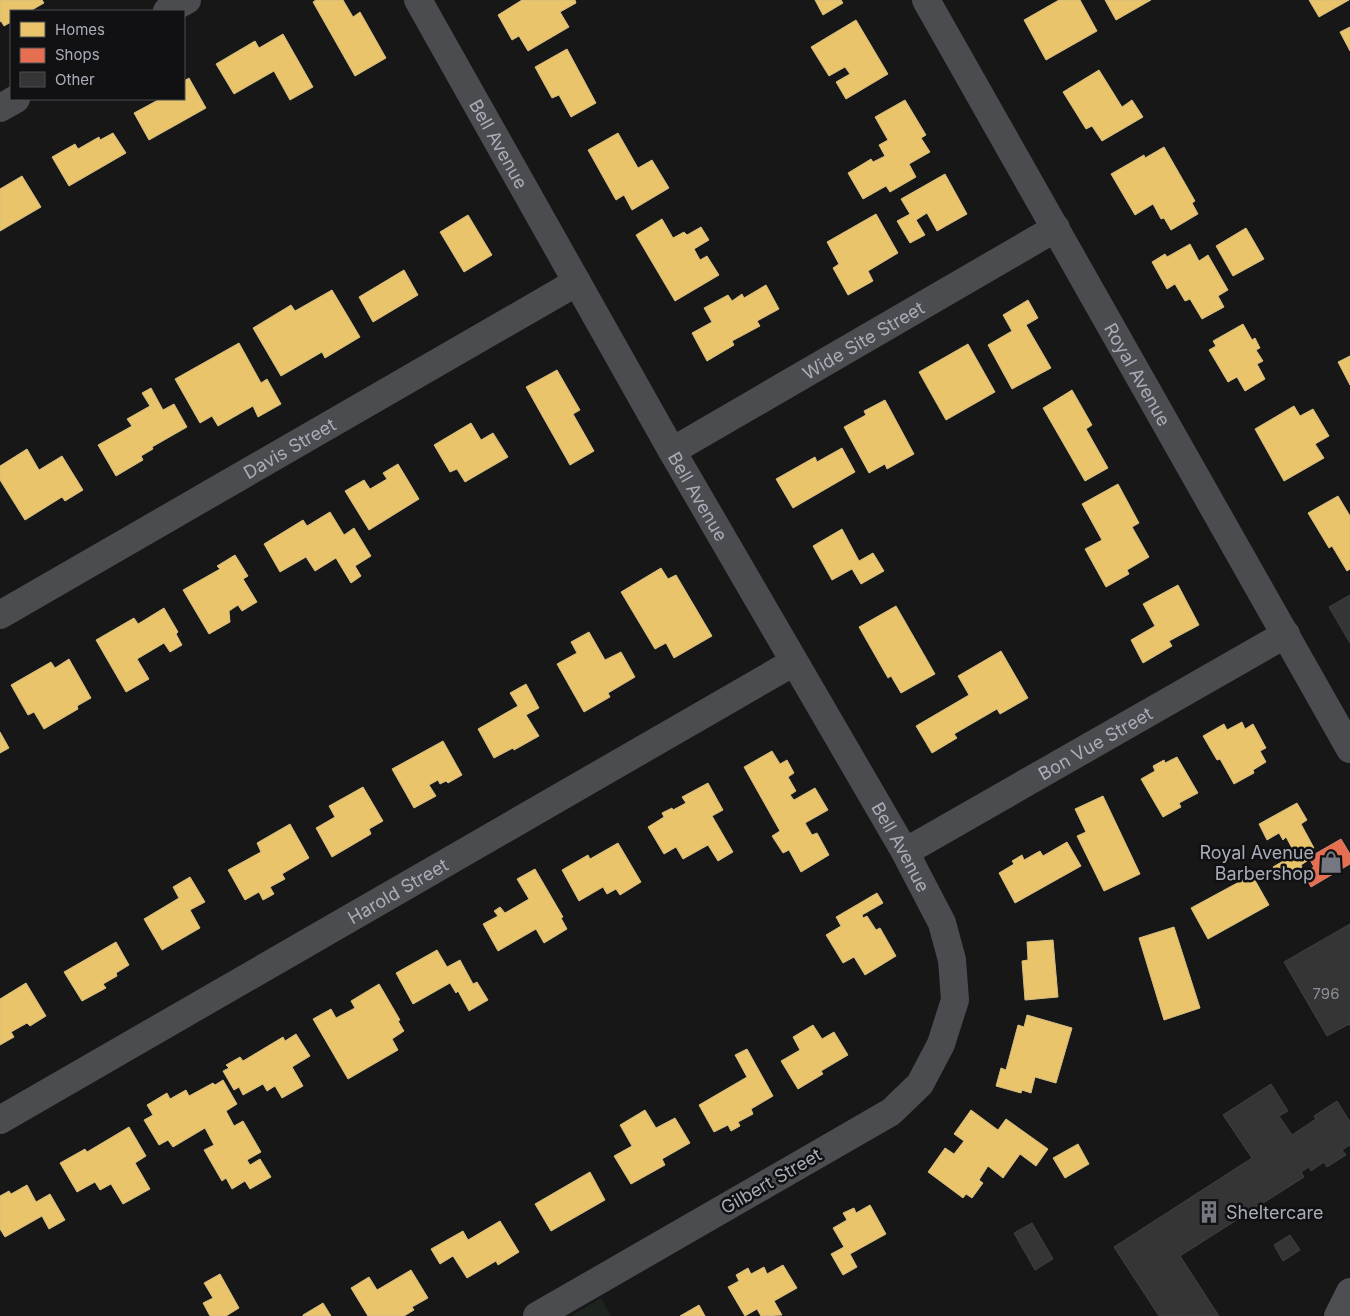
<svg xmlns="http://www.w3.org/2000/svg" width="1350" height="1316" font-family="Inter,sans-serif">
<rect width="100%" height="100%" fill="#171717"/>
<path fill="#1d241e" d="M601 1298 611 1316H571Z"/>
<g fill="#e9c46a" stroke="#d6bd81">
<path d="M0 0H42L44 3 30 11H11V22L4 26 1 21 0 22Z"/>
<path d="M316 0H343L353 17 360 12 386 58 355 76 313 2Z"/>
<path d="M522 0H575L576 3 560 12 569 27 528 51 519 36 512 40 498 15Z"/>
<path d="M815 0H841L843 3 823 15Z"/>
<path d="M1059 0H1080L1097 31 1046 60 1024 20Z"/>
<path d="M1105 0H1151L1116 20Z"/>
<path d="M1309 0H1349L1319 17Z"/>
<path d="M856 20 888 74 846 99 836 82 850 74 845 67 829 76 811 47Z"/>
<path d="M1350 27V51L1340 32Z"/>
<path d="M283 34 313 87 290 100 274 71 234 94 216 64 255 41 259 48Z"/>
<path d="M567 49 596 103 571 117 559 95 552 98 535 67Z"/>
<path d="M1099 70 1122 107 1132 100 1143 117 1102 141 1092 126 1086 129 1063 92Z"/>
<path d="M189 78 206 108 149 140 134 113 160 99H184V81Z"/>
<path d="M905 100 926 135 921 138 930 152 909 164 916 177 890 192 886 186 863 199 848 173 871 159 873 162 885 156 879 145 888 140 875 117Z"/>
<path d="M113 133 126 153 69 186 52 157 75 144 78 149 99 137 100 140Z"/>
<path d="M618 133 638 168 652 160 669 188 632 210 624 195 616 200 588 150Z"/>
<path d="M1164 147 1195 201 1192 203 1198 214 1171 230 1164 218 1161 219 1153 204 1135 215 1111 174 1144 155 1145 158Z"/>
<path d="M945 174 967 214 937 231 927 213 916 220 925 235 910 243 897 221 910 214 901 199Z"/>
<path d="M22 176 41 207 0 231V189Z"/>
<path d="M876 214 898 253 868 271 873 281 848 295 833 268 839 264 827 242Z"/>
<path d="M468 215 492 255 464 272 440 232Z"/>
<path d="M662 219 673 238 684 232 687 235 701 227 709 240 694 249 700 260 707 256 719 275 675 301 636 235Z"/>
<path d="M1246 228 1264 259 1233 276 1216 246Z"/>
<path d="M1190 244 1199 261 1208 255 1228 290 1218 296 1224 307 1202 319 1190 299 1185 301 1175 284 1167 289 1152 262 1165 254 1167 257Z"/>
<path d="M404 270 418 295 373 322 359 297Z"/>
<path d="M766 285 779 309 757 321 760 326 732 341 734 345 707 361 692 333 712 322 704 308 728 295 732 301 742 294 744 298Z"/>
<path d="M332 290 360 337 325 358 322 352 281 376 253 328 291 305 295 311Z"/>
<path d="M1028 300 1038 318 1026 325 1051 368 1012 389 988 345 1012 331 1003 315Z"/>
<path d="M1243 324 1252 340 1255 338 1260 348 1256 350 1263 361 1257 364 1265 379 1245 391 1237 377 1228 382 1209 350 1216 346 1213 341Z"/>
<path d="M239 343 261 383 267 379 281 404 258 417 253 406 218 426 212 416 200 423 175 379Z"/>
<path d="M968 344 995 392 946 420 919 372Z"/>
<path d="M1350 356V385L1338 362Z"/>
<path d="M557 370 580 410 573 414 594 451 570 465 526 387Z"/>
<path d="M151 388 163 410 174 404 187 427 152 447 153 449 141 456 143 460 116 476 98 445 132 426 127 419 150 406 142 393Z"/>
<path d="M1072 390 1092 425 1086 429 1108 468 1085 481 1043 408Z"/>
<path d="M885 400 914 454 887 469 885 464 869 473 844 427 866 415 864 411Z"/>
<path d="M1294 406 1300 416 1313 409 1329 436 1315 444 1324 458 1284 481 1255 429Z"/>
<path d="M471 423 481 440 493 433 508 457 465 482 457 469 450 472 434 445Z"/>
<path d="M842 448 855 472 793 508 776 479 815 457 817 462Z"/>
<path d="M27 449 39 470 62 456 83 490 65 501 62 497 25 520 0 480V466Z"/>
<path d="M398 464 419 499 369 530 345 491 364 480 370 489 387 479 383 473Z"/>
<path d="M1118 484 1139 523 1132 527 1149 557 1127 570 1129 574 1106 587 1085 549 1102 540 1082 504Z"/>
<path d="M1338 496 1350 516V569L1347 571 1332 546 1329 548 1308 513Z"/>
<path d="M330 512 344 535 354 528 371 556 355 566 361 576 351 583 336 558 315 571 306 557 280 572 264 544 303 520 307 526Z"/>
<path d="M842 529 859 561 873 553 884 571 861 584 852 569 832 580 813 546Z"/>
<path d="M235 555 248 576 243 579 257 602 242 611 238 605 229 611 230 622 209 634 183 590 220 569 217 566Z"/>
<path d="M661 568 668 579 676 575 712 636 674 658 666 643 655 649 621 592Z"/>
<path d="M1178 585 1199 625 1169 641 1172 646 1143 663 1131 640 1155 626 1143 604Z"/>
<path d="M896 606 935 674 901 693 891 676 888 678 859 627Z"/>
<path d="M164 608 178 632 176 634 182 645 170 652 164 643 137 659 149 679 126 692 96 640 134 618 138 624Z"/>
<path d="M589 632 605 660 621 652 635 677 608 693 610 697 584 712 557 664 577 653 571 642Z"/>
<path d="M1001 651 1028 698 1000 714 997 709 954 734 957 738 932 753 916 726 969 695 958 676Z"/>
<path d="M69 659 91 698 77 706 78 709 44 729 34 712 28 715 11 685 51 662 55 668Z"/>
<path d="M526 684 539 708 526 715 539 736 514 750 513 748 494 758 478 729 518 706 510 693Z"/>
<path d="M1242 722 1245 729 1253 724 1266 748 1260 751 1266 762 1253 770 1254 773 1234 784 1220 759 1217 760 1203 736 1224 724 1227 730Z"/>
<path d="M0 732 9 748 0 753Z"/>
<path d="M443 741 462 775 448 783 446 781 440 784 438 780 429 785 436 796 414 808 392 769Z"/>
<path d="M772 751 780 764 787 760 794 773 788 777 796 791 790 795 794 800 815 788 828 810 805 823 812 835 817 833 829 855 801 872 789 850 783 853 772 836 780 831 744 767Z"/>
<path d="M1177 757 1198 793 1179 803 1181 807 1163 817 1141 779 1155 771 1153 766 1164 760 1165 763Z"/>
<path d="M708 783 723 810 712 816 733 852 718 861 708 845 683 859 676 847 664 854 648 827 664 817 662 813 672 808 673 810 686 803 682 797Z"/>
<path d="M363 787 383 821 369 829 371 834 332 857 316 828 335 817 329 806Z"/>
<path d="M1103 796 1140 874 1104 891 1077 836 1086 832 1075 809Z"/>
<path d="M1297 803 1307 820 1301 824 1314 848 1306 852 1308 855 1305 857 1307 861 1301 865 1302 867 1291 874 1289 871 1279 876 1273 867 1292 856 1289 850 1292 848 1286 837 1283 840 1279 833 1267 840 1259 824Z"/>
<path d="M290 824 309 858 282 874 285 879 270 887 274 894 263 900 259 892 245 900 228 870 261 852 257 843Z"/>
<path d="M1067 842 1081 866 1015 903 999 873 1014 864 1012 861 1022 855 1024 860 1040 851 1043 856Z"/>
<path d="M618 843 641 882 620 895 616 889 607 894 603 887 579 901 562 870 588 855 590 859Z"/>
<path d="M535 869 563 917 561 918 567 929 544 943 536 929 498 951 483 924 498 916 494 911 500 907 505 913 529 899 517 879Z"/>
<path d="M1252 875 1269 905 1208 939 1191 908Z"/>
<path d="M190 877 205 902 190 910 200 928 162 950 144 919 179 898 173 887Z"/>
<path d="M877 893 883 903 862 915 863 918 867 916 876 930 880 928 896 956 865 975 854 957 843 963 826 935 841 926 836 917Z"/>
<path d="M1174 927 1200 1008 1164 1020 1139 938Z"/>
<path d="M1053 940 1058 997 1025 1000 1022 961 1028 960 1027 942Z"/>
<path d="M116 942 129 965 116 973 117 976 103 984 106 988 82 1001 64 972Z"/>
<path d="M437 950 447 967 460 960 473 984 477 982 488 1000 469 1011 458 991 456 993 450 983 413 1004 396 973Z"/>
<path d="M26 983 46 1016 30 1026 27 1023 11 1032 14 1037 0 1045V999Z"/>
<path d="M379 984 400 1020 398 1021 404 1031 392 1039 398 1050 348 1079 313 1019 331 1009 336 1018 355 1008 351 1001Z"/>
<path d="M1027 1015 1072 1028 1056 1083 1035 1077 1031 1093 1022 1090 1021 1093 996 1086 1001 1068 1006 1070 1018 1025 1024 1027Z"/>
<path d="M813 1025 822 1039 834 1032 848 1055 821 1071 823 1074 798 1089 781 1061 800 1050 793 1037Z"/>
<path d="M296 1034 310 1056 292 1067 303 1086 282 1098 275 1086 267 1091 263 1084 243 1095 239 1087 234 1090 223 1071 229 1068 226 1065 240 1057 243 1061 283 1037 285 1041Z"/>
<path d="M747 1049 773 1096 751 1109 753 1114 738 1122 740 1126 731 1131 728 1125 714 1132 699 1105 747 1077 735 1055Z"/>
<path d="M223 1080 237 1104 226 1111 234 1126 243 1121 261 1152 247 1160 250 1165 260 1159 271 1177 250 1189 245 1181 232 1189 226 1178 222 1181 204 1150 214 1145 205 1128 173 1147 168 1140 159 1145 144 1120 153 1115 147 1105 167 1093 170 1099 186 1090 189 1096 213 1083 215 1085Z"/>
<path d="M645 1110 656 1128 675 1118 690 1143 662 1159 665 1165 631 1184 614 1156 632 1146 620 1125Z"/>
<path d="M971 1110 998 1130 1006 1119 1048 1149 1036 1166 1020 1154 1003 1178 988 1166 979 1180 983 1183 972 1198 966 1194 963 1198 928 1172 945 1148 954 1154 964 1141 954 1134Z"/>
<path d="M129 1127 146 1156 135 1163 150 1189 123 1204 111 1184 100 1190 95 1182 77 1192 60 1163 85 1149 87 1152Z"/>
<path d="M1078 1144 1089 1164 1065 1178 1053 1158Z"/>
<path d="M590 1172 605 1200 551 1231 535 1204Z"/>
<path d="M27 1185 36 1202 50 1194 65 1220 49 1229 42 1216 5 1237 0 1229V1196L9 1191 11 1194Z"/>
<path d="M870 1205 886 1234 850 1254 857 1267 843 1275 831 1254 844 1247 833 1228 847 1220 843 1213 854 1208 856 1213Z"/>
<path d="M500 1221 519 1252 498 1265 496 1261 467 1278 453 1256 440 1264 431 1249 463 1231 468 1240Z"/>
<path d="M783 1265 797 1288 774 1301 782 1315 761 1316 757 1309 745 1316 728 1287 739 1281 736 1275 748 1268 751 1274 764 1267 767 1274Z"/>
<path d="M411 1270 428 1298 412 1307 414 1310 404 1316H368L351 1288 369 1277 377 1290Z"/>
<path d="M220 1274 239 1308 226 1316H210L203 1303 213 1298 204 1283Z"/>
<path d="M323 1303 331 1316H303V1315Z"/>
<path d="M699 1305 705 1316H680Z"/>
</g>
<path fill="#e76f51" stroke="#d48270" d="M1341 839 1350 854V864L1311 887 1303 873 1314 867 1310 860 1316 856 1315 854Z"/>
<g fill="#353536" stroke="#3f4043">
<path d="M1350 595V643L1329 607Z"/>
<path d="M1350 924V1026L1349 1024 1327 1036 1284 962Z"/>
<path d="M1271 1084 1288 1111 1279 1116 1292 1135 1316 1119 1314 1116 1337 1101 1350 1122V1145L1342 1150 1346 1155 1327 1167 1324 1162 1311 1171 1309 1167 1301 1172 1304 1177 1180 1256 1219 1316H1159L1114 1247 1252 1158 1223 1115Z"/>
<path d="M1032 1223 1053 1259 1035 1270 1014 1233Z"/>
<path d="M1290 1235 1300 1250 1283 1261 1274 1245Z"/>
</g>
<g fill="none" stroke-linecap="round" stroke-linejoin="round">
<g stroke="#4b4c50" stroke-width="28">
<path id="s1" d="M418 0 672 451 905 852 942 923 952 960 955 1000 941 1044 920 1084 891 1112 537 1316"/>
<path id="s2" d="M926 0 1350 749"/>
<path d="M167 11 187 0"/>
<path d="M0 108 16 99"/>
<path id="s3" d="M672 451 1056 228"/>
<path id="s4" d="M0 615 577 282"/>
<path id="s5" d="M905 852 1286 634"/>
<path id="s6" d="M0 1120 794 662"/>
</g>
<path stroke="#4d4f52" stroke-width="28" d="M1338 1316 1350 1292"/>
</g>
<defs>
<symbol id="shop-bare" viewBox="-9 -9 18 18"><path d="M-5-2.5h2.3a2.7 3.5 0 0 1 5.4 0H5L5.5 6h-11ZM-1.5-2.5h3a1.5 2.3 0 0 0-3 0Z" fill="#757880" stroke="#111113" stroke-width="2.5" paint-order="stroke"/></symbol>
<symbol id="building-bare" viewBox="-9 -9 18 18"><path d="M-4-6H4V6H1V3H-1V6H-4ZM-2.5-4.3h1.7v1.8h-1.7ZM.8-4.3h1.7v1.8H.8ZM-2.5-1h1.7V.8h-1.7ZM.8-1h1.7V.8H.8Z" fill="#757880" stroke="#111113" stroke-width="2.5" paint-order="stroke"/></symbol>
</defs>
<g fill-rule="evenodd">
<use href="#shop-bare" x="1315" y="846" width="32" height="32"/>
<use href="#building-bare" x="1193" y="1196" width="32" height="32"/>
</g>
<g text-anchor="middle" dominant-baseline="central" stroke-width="5" stroke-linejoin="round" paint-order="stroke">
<g font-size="15" fill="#8b8f98">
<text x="1326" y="993">796</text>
</g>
<g font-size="18" fill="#a8adb8" stroke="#111113">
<text stroke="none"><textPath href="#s1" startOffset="165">Bell Avenue</textPath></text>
<text stroke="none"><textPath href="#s3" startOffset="221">Wide Site Street</textPath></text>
<text stroke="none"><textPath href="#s2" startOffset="430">Royal Avenue</textPath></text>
<text stroke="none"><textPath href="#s4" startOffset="334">Davis Street</textPath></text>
<text stroke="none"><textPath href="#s1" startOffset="570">Bell Avenue</textPath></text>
<text stroke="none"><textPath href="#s5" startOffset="219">Bon Vue Street</textPath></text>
<text stroke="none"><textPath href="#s1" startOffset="975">Bell Avenue</textPath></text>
<text stroke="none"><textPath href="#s6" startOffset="459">Harold Street</textPath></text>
<text transform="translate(771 1181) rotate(-30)">Gilbert Street</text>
</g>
<g font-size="18" fill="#a8adb8" stroke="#111113" text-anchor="end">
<text x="1314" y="852">Royal Avenue<tspan x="1314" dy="21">Barbershop</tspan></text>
<text x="1226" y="1212" text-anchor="start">Sheltercare</text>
</g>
</g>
<rect x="10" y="10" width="175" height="90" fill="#111113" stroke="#4d4f55"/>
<rect x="20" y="22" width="25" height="15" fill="#e9c46a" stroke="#4d4f55"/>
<text x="55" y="35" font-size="15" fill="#a8adb8">Homes</text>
<rect x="20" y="48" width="25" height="15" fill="#e76f51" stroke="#4d4f55"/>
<text x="55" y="60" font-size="15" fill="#a8adb8">Shops</text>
<rect x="20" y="72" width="25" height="15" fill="#353536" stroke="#4d4f55"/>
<text x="55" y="85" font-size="15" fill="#a8adb8">Other</text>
</svg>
